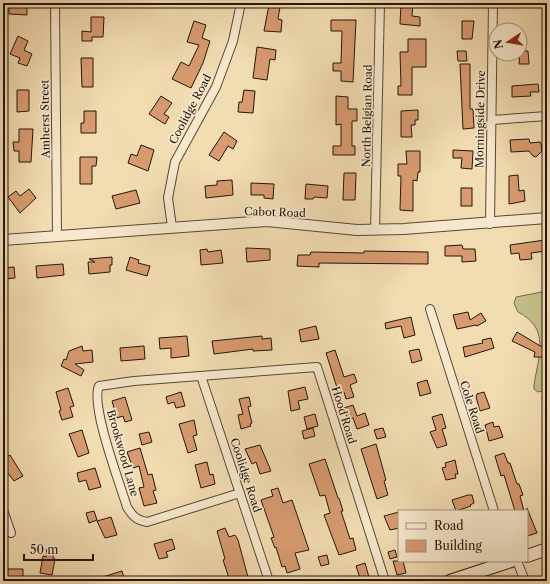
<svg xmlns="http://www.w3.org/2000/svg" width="550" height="584" font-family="'Libre Caslon Text',serif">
<rect width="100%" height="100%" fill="#f2dcb2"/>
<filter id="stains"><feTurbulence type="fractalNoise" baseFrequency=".005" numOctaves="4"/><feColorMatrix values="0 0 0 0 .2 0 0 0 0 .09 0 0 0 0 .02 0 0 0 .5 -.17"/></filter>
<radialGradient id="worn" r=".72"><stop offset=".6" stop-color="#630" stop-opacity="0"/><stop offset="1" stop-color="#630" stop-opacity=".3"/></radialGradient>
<path fill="#c3be87" stroke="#746a4a" d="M547 291V390L538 392 534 389V385C539 354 550 328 518 312L514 303 516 297Z"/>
<g fill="#d89b70" stroke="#24150c">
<path d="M13 3H27V15L9 14V6H13Z"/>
<path d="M401 3H413L412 16 420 17V26L400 24Z"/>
<path d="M269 5 280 7 278 19 282 20 281 32 264 31Z"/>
<path d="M91 17H104L103 37H92V41H82V31L91 32Z"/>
<path d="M331 20H356L353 82 341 81V71H333V63H341L342 31H331Z"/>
<path d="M194 21 206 25 202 38 210 41 203 63 191 88 172 79 181 62 189 66 199 45 187 42Z"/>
<path d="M462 21H474L472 39H462Z"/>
<path d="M18 36 28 41 24 50 32 54 27 66 18 63 20 58 10 54Z"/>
<path d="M408 39H426V67H412V95H398V86H401L400 52H408Z"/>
<path d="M257 47 276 50 275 60 270 59 267 80 253 78Z"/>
<path d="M457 51H466L467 61H458Z"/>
<path d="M520 51H528L529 64H519Z"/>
<path d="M81 58H93V87H82Z"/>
<path d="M460 64H470V109H473L474 128 463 129Z"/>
<path d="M538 84 539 92H530L531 96 512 97V86Z"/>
<path d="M17 90H29V111L17 112Z"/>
<path d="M244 90 255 91 253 113 238 112 239 102H242Z"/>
<path d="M161 96 172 103 164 114 169 117 165 124 149 114Z"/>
<path d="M336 96 348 97V109H357V121H352V146H355V155H333V146H341V124L336 125Z"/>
<path d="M418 110V120H415V125H411L412 137H401V111Z"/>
<path d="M84 111H96V133H81V123H84Z"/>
<path d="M19 129H33L31 162H19V151H14L13 142H19Z"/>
<path d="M224 132 237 141 233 149 228 146 219 161 209 155Z"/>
<path d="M529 139 530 143 540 142 541 144 542 151 536 157 533 156 529 151 511 152 510 140Z"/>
<path d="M141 145 154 150 148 171 128 163 131 154 137 156Z"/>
<path d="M453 150 473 151 472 169 461 168 462 158H453Z"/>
<path d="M406 151H420V172H418L417 181 413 180V211L400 210 401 176H398V164H407Z"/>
<path d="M80 157H97L96 166H92V184H80Z"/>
<path d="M344 173H356L355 200H343Z"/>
<path d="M518 175 519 191 524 190 525 201 509 204V176Z"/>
<path d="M232 180 233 195 206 198 205 186 217 185V181Z"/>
<path d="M251 183 274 184 273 199 264 198V195H251Z"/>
<path d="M306 184 328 186 327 198 314 197 313 199H305Z"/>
<rect x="461" y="188" width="11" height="18"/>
<path d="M29 189 36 198 20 213 8 197 16 191 20 196Z"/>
<path d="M136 190 140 203 116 209 112 196Z"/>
<path d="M545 240 546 251 531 253 532 259 520 260 519 253 511 254 510 245Z"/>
<path d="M462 245 463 249H475L476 261 462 262V256H445V246Z"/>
<path d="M246 248 270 249V260L247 262Z"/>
<path d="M207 249 208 252 221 250 223 263 201 265 200 250Z"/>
<path d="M364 251 428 252V264L319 263V267L297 266 298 255H310L311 252 364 253Z"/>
<path d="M112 257V265H110V272L89 274 88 262H95L89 259Z"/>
<path d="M130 257 139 260 138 263 150 266 147 276 126 270Z"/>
<path d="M63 264 64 275 37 278 36 266Z"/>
<path d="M14 267 15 278 3 279V268Z"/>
<path d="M468 312 470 320 481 313 486 321 477 326 476 325 457 329 453 315Z"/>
<path d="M411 317 415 335 404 338 401 326 386 329 385 323Z"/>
<path d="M316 326 319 339 301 342 299 330Z"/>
<path d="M517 332 547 350V354L543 355V357H534L535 352 512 341Z"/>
<path d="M187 336 189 356 171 358V348L160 349 159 338Z"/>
<path d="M262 336V339L271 338 272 350 253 351V349L214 354 212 341Z"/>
<path d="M491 338 494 348 465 357 463 347 483 343 482 340Z"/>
<path d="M82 346 83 351 92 350 93 362 75 364 84 370 81 376 61 366 64 359 66 360 69 351Z"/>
<path d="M144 346 145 359 121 361 120 348Z"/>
<path d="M419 349 422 360 412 363 409 351Z"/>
<path d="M335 350 344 377 354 374 357 382 350 385 354 397 346 399 344 392 339 394 326 353Z"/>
<path d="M427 380 431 393 420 396 417 383Z"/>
<path d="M305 387 308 399 298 401 300 409 291 411 288 391Z"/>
<path d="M68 388 74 406 70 407 73 417 62 420 59 411 61 410 56 392Z"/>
<path d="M181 392 185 406 176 408 174 402 168 404 166 397Z"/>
<path d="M484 392 490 408 480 411 476 397 477 394Z"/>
<path d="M125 397 132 420 125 422 123 416 117 418 112 401Z"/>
<path d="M249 397 251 406 248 407 252 423 250 424 251 426 241 429 238 415 243 414 239 399Z"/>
<path d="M353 405 357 416 365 413 369 425 357 429 353 418 348 420 344 408Z"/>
<path d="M315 414 318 426 307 429 304 417Z"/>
<path d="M442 414 446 428 442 429 447 445 437 448 430 432 436 430 432 417Z"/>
<path d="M194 420 197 435 193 436 197 450 188 453 179 424Z"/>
<path d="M493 422 494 427 499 426 503 437 489 441 485 425Z"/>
<path d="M313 428 315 436 304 439 302 431Z"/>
<path d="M383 428 386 437 377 439 374 430Z"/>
<path d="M82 430 89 453 78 457 69 434Z"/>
<path d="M149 432 152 442 142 445 139 434Z"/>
<path d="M376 444 386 480 384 481 388 495 377 499 361 449Z"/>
<path d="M260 445 271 471 260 474 256 462 252 464 245 449Z"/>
<path d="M140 448 148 475 152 474 156 490 153 491 157 503 144 506 139 488 144 487 139 466 133 468 127 452Z"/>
<path d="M504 453 508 463H510L517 484H519L523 495 520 496 524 511H515L504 475 501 476 495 456Z"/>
<path d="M10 455 23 476 14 481 3 467V459Z"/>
<path d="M325 459 338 498H339L343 511H341L350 539 353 538 356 550 339 555 324 515 330 513 325 495 320 496 309 464Z"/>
<path d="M455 460 458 474H455L456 478 446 480 442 468 446 467 445 463Z"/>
<path d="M207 462 210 475 213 474 215 484 201 488 195 465Z"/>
<path d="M95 468 101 487 89 490 86 480 79 482 77 473Z"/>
<path d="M278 488 283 503 292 500 309 550 295 553 300 569 287 573 285 566 282 567 276 547 275 548 271 538 274 537 261 500 273 496 271 490Z"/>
<path d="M468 495H472L474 503 470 505 471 506 456 511 452 500Z"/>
<path d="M527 508 537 533 527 536Z"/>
<path d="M94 511 97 520 89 523 86 513Z"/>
<path d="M399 512V528L390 530 384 516Z"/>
<path d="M111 517 117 535 105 538 97 521Z"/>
<path d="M225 528 229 537 235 535 238 540 249 581H230L223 560 225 559 217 531Z"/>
<path d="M172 539 175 549 166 552 168 557 159 559 154 544Z"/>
<path d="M47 548 54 550 53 558 55 559 52 575 40 573 43 556 46 557Z"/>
<path d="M395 550 397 557 390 559 388 552Z"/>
<path d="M327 555 329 564 321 566 318 557Z"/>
<path d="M393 561H403L406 573 397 575Z"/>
<path d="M365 563 367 570 370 581H361L356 566Z"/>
<path d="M8 569H23V581H3V571H8Z"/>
<path d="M122 571 125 581H97L96 579Z"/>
</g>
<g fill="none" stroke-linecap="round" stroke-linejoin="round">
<defs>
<g id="minor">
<path d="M55 3 57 236"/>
<path d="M492 120 547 116"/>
<path d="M490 224 493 3"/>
<path d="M172 227 168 198 175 162 216 87 233 41 241 3"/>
<path d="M375 230 380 3"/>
<path d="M430 309 494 511"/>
<path d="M201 376 269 581"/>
<path d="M240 493 147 522C137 520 133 517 127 507 120 484 90 405 99 386L134 381 317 367 385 581"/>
<path d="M3 510 11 533"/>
<path d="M517 561 525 581"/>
</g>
<path id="tertiary" d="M3 240 267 221 357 230 404 229 547 218"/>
<g id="secondary">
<path d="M527 556 547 549"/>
<path d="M450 581 511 561"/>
</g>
</defs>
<use href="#minor" stroke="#584736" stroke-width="10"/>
<use href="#tertiary" stroke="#584736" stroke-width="12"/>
<use href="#secondary" stroke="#24150c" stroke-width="14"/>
<use href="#minor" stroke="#f7e8cd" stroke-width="8"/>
<use href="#tertiary" stroke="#f7e8cd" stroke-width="10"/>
<use href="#secondary" stroke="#f7e8cd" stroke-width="12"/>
</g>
<g text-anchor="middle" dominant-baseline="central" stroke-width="3.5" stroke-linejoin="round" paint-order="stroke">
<g font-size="11" fill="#24150c" stroke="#f7e8cd">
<text transform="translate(190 109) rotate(-62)">Coolidge Road</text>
<text transform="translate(367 116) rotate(-89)">North Belgian Road</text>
<text transform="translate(45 119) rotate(-91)">Amherst Street</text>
<text transform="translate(480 119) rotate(-89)">Morningside Drive</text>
<text transform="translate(275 212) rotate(2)">Cabot Road</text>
<text transform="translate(472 407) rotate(72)">Cole Road</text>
<text transform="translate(344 415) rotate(73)">Hood Road</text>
<text transform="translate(123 453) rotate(74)">Brookwood Lane</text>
<text transform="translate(246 475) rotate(72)">Coolidge Road</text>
</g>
</g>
<rect width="550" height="584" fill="none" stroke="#f2dcb2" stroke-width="16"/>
<rect x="4" y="4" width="542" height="576" fill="none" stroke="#24150c" stroke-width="2"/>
<rect x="8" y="8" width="534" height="568" fill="none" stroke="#24150c"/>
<rect x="398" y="510" width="130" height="52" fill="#f7e8cd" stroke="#a39480"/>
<rect x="406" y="523" width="20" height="6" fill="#f7e8cd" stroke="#a39480"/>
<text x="434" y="530" font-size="12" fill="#24150c">Road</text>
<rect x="406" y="540" width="20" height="12" fill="#d89b70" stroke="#a39480"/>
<text x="434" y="550" font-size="12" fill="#24150c">Building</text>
<g transform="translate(508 42) rotate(258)"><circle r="19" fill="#f7e8cd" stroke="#a39480"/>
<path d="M0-3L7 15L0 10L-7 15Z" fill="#8f2418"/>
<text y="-6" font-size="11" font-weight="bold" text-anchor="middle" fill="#24150c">N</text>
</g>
<path d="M24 554v6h69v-6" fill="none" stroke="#24150c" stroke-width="2"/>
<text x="30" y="554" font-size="12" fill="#24150c" stroke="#f7e8cd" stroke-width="3" paint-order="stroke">50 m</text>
<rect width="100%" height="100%" filter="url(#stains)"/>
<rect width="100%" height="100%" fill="url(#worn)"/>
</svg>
